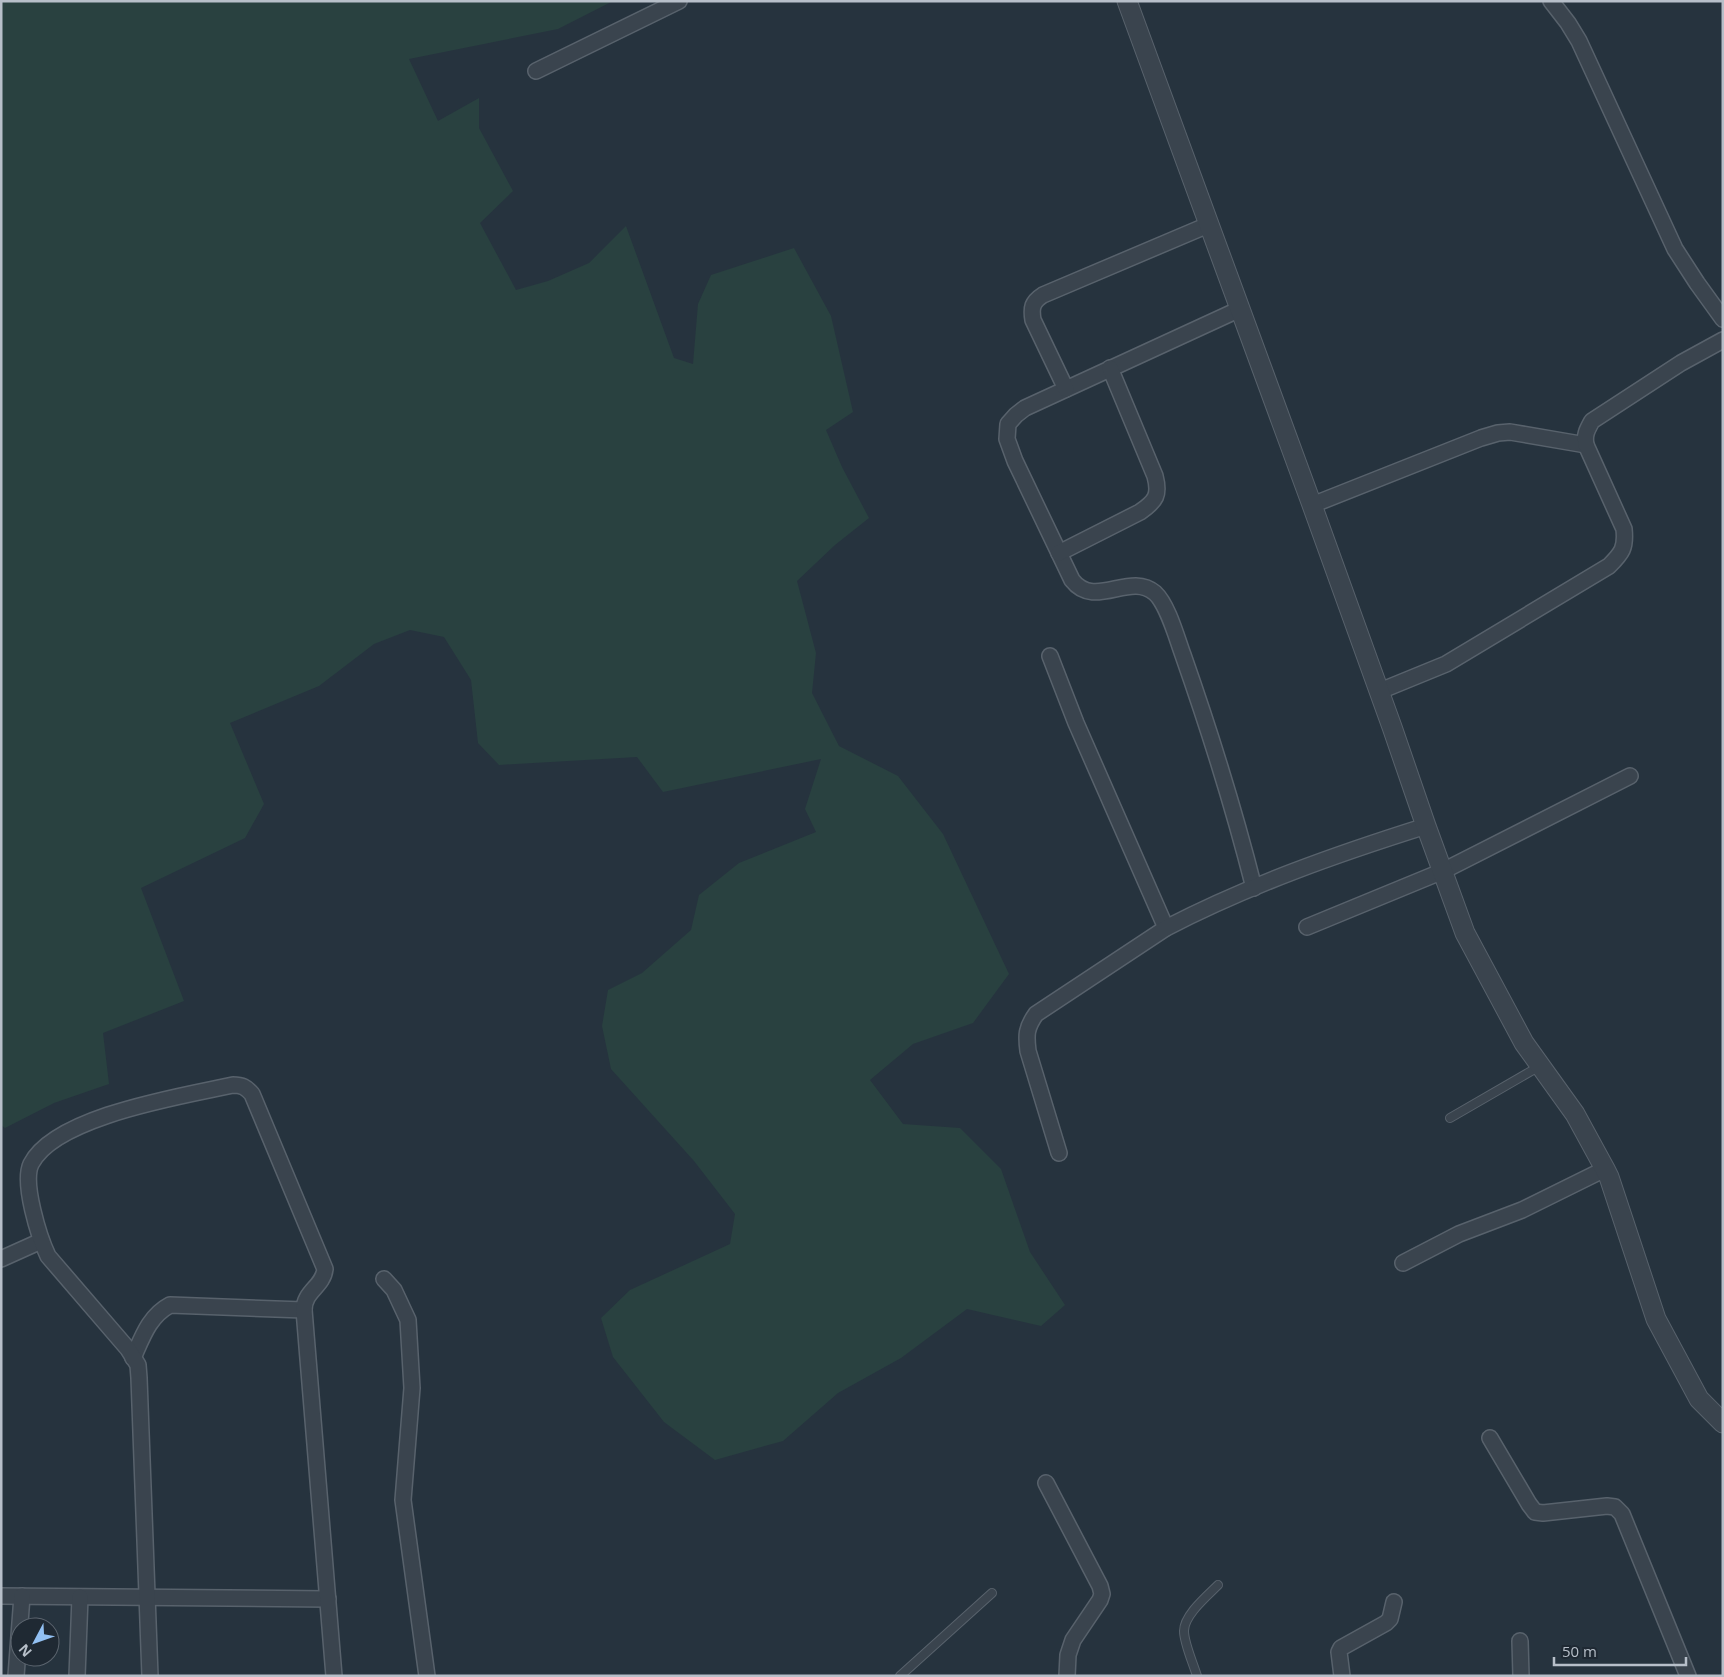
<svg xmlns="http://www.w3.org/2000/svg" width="1724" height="1677" font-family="'Open Sans',sans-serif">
<rect width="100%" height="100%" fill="#26333e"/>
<path fill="#294140" d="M1 1H613L558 29 409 59 438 121 479 98V128L513 191 480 223 516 290 548 281 589 263 626 226 674 358 693 364 698 304 711 275 794 248 831 316 853 412 826 430 842 467 869 518 835 545 797 581 816 653 812 693 839 746 898 776 943 834 1009 974 973 1023 913 1044 870 1080 903 1124 960 1128 1001 1169 1030 1252 1065 1305 1041 1326 967 1309 901 1358 838 1393 783 1441 715 1460 664 1422 613 1357 601 1318 630 1290 730 1244 735 1214 694 1161 611 1069 602 1026 608 990 642 973 691 930 699 895 739 863 816 832 805 809 821 759 663 792 637 757 499 765 478 743 471 680 444 637 410 630 374 644 319 686 230 723 264 804 245 838 141 888 184 1001 103 1033 109 1084 54 1103 5 1128 1 1125Z"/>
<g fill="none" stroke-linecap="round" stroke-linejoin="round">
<defs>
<g id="service">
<path d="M1450 1118 1540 1066"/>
<path d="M900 1676 992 1593"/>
<path d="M1197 1676C1193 1663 1184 1643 1184 1631 1184 1615 1207 1596 1218 1585"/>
</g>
<g id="minor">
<path d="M1551 1 1568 23 1579 41 1675 249 1697 283 1723 319"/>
<path d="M536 71 679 1"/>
<path d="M1240 309 1025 408 1016 415 1008 424 1007 439 1015 461 1072 580C1095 610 1130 571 1155 593 1168 605 1177 639 1183 655 1210 732 1234 809 1254 888"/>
<path d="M1066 389 1033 320C1031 308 1032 302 1043 295L1208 225"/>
<path d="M1312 505 1481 438 1498 433 1510 432 1586 445"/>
<path d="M1059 553 1140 512C1156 501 1160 495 1155 476L1110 368"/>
<path d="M1050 656 1076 723 1166 928"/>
<path d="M1380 691 1446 664 1609 566C1622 553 1626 548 1624 529L1586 445C1584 435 1587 430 1592 421L1681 363 1723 340"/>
<path d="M1307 927 1443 871 1630 776"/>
<path d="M1059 1153 1028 1051C1026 1035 1026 1028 1036 1014L1166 928C1249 885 1337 854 1426 826"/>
<path d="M1 1259 41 1241"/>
<path d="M1403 1263 1459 1234 1522 1210 1605 1169"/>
<path d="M384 1279 394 1290 408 1320 412 1388 403 1500 427 1676"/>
<path d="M133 1358C142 1338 149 1316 170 1305L304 1310"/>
<path d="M1490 1438 1529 1504 1535 1512 1543 1513 1607 1506 1615 1507 1622 1514 1688 1676"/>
<path d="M1046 1483 1100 1586 1102 1594 1100 1600 1073 1640 1068 1655 1067 1676"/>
<path d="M1 1596 328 1599"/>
<path d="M1520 1641 1521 1676"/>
<path d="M16 1676 22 1596"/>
<path d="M77 1676 80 1597"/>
<path d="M150 1676 139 1378 138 1365 128 1349 48 1256C39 1237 22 1183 31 1164 55 1116 183 1096 233 1085 242 1085 246 1087 252 1094L325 1269C323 1287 304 1291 304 1310L334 1676"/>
<path d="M1342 1676 1339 1652 1341 1648 1386 1623 1390 1619 1394 1602"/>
</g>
<path id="tertiary" d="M1127 1 1312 505 1392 727 1426 826 1465 933 1524 1043 1575 1114 1605 1169 1609 1177 1656 1319 1699 1399 1723 1423"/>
</defs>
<use href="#service" stroke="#58626c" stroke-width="10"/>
<use href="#minor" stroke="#58626c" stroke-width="18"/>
<use href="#tertiary" stroke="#58626c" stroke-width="21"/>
<use href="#service" stroke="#3a444e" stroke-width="8"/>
<use href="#minor" stroke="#3a444e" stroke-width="15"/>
<use href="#tertiary" stroke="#3a444e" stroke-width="19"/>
</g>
<rect width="1724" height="1677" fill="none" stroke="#b7bfc9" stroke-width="5"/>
<g transform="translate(35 1642) rotate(229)"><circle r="24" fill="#1f2933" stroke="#5c656f"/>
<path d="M0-4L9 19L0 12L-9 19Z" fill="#92c0f2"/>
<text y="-8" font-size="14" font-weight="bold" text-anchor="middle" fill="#b7bfc9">N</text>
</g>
<path d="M1554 1657v8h132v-8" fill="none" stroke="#b7bfc9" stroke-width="2.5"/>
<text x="1562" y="1657" font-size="15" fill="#b7bfc9" stroke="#1f2933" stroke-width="4" paint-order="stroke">50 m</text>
</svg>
